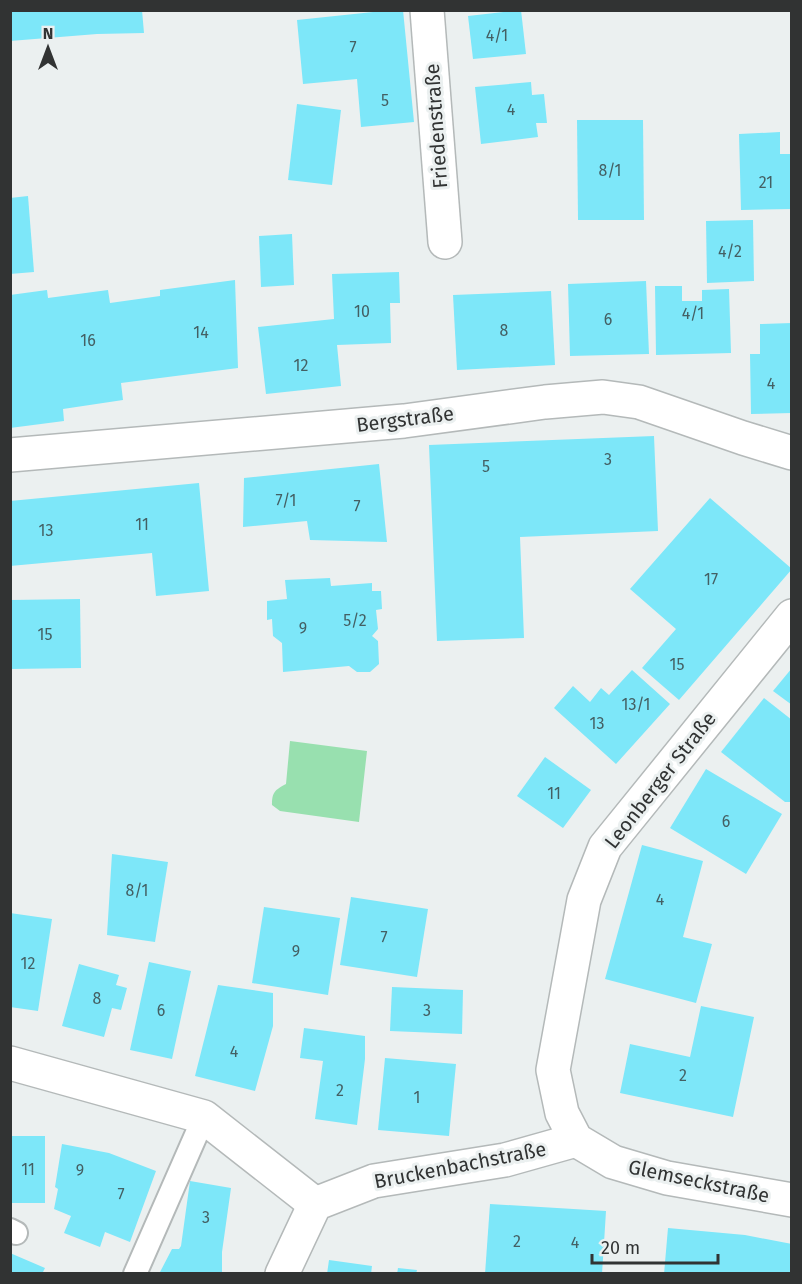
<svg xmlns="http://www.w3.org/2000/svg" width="802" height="1284" font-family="'Fira Sans',sans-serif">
<rect width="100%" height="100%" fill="#ebf0f0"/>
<path fill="#98e0af" d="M290 741 367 751 359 822 280 811 272 805C272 792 275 790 286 784Z"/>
<g fill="#7de7f9">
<path d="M10 10H142L144 33 97 34 10 41Z"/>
<path d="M392 10H403L414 122 361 127 357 79 303 84 297 20Z"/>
<path d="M521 10 526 54 473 59 468 16Z"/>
<path d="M531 82 532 95 544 94 547 123H536L538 137 481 144 475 87Z"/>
<path d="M297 104 341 110 332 185 288 180Z"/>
<path d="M577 120H643L644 220H578Z"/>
<path d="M780 132V154H792V209L741 210 739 134Z"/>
<path d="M28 196 34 272 10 274V198Z"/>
<path d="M753 220 754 281 707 283 706 221Z"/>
<path d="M292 234 294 285 261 287 259 236Z"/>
<path d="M399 272 400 303H390L391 343 337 345 341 386 266 394 258 327 334 319 332 274Z"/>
<path d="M235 280 238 368 121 383 123 400 63 409 64 421 10 428V295L47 290 48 298 108 290 110 303 160 296V290Z"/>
<path d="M646 281 649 354 570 356 568 284Z"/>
<path d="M655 286H682V301H702V290L729 289 731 353 656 355Z"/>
<path d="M551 291 555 365 457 370 453 295Z"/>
<path d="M792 323V413L751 414 750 354H760V324Z"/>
<path d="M654 436 658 531 520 537 524 638 437 641 429 445Z"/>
<path d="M379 464 387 542 310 540 307 521 243 527 244 478Z"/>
<path d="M199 483 209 591 156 596 152 553 10 566V501Z"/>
<path d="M710 498 792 569 679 700 642 668 676 629 630 589Z"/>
<path d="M330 578 331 586 372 583V591H381L382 609 376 610 378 629 372 636 378 641 379 664 370 672H357L349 666 283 672 282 643 273 636 272 619 267 620V601L287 599 285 580Z"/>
<path d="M80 599 81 668 10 669V600Z"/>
<path d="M792 668V705L773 691Z"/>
<path d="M632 670 670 704 616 764 554 708 573 686 590 702 601 688 609 695Z"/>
<path d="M764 698 792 720V802H785L721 752Z"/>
<path d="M545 757 591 790 563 828 517 796Z"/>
<path d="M706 769 782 814 746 874 670 828Z"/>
<path d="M642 845 703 861 683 937 712 944 696 1003 605 979Z"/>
<path d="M112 854 168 862 155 942 107 935Z"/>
<path d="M351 897 428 909 417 977 340 965Z"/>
<path d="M264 907 340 918 328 995 252 983Z"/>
<path d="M10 913 52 919 38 1011 10 1007Z"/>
<path d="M149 962 191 971 172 1059 130 1050Z"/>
<path d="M79 964 119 975 116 985 127 988 121 1010 112 1008 104 1037 62 1026Z"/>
<path d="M218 985 273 993V1026L255 1091 195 1076Z"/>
<path d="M392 987 463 990 462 1034 390 1031Z"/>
<path d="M701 1006 754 1017 733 1117 620 1093 630 1044 690 1057Z"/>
<path d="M304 1028 365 1036V1059L357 1125 315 1119 323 1061 300 1058Z"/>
<path d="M385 1058 456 1064 449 1136 378 1130Z"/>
<rect x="10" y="1136" width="35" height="67"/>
<path d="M62 1144 109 1153 156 1171 130 1242 105 1232 100 1247 64 1233 71 1216 54 1209 58 1189 55 1187Z"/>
<path d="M190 1181 231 1188 222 1252V1274H159L172 1249H179L181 1246Z"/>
<path d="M490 1204 606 1211 602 1274H485Z"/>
<path d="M668 1228 745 1235 792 1244V1274H664Z"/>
<path d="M10 1253 45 1268 42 1274H10Z"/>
<path d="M329 1260 372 1266 371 1274H327Z"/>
<path d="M398 1268 417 1270 416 1274H397Z"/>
</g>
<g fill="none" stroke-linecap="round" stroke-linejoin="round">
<defs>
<g id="lane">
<path d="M10 1230 16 1233"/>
<path d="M135 1274 204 1117"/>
</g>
<g id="street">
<path d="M427 10 445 242"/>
<path d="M10 455 404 421 545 402 603 397 639 402 743 438 792 453"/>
<path d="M10 1063 204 1117 315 1204"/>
<path d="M282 1274 315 1204 374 1181 505 1160 576 1140"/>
</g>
<path id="secondary" d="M792 616 605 847 584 900 553 1070 562 1113 576 1140 613 1162 667 1178 792 1200"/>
</defs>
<use href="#lane" stroke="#b4b9b9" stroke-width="26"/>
<use href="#street" stroke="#b4b9b9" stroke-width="36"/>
<use href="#secondary" stroke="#b4b9b9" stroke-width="36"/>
<use href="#lane" stroke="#fff" stroke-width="22"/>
<use href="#street" stroke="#fff" stroke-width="33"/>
<use href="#secondary" stroke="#fff" stroke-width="33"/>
</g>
<g text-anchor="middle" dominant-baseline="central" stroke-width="6" stroke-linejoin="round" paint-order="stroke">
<g font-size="16" fill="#446064">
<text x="497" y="35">4/1</text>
<text x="353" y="47">7</text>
<text x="385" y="100">5</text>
<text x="511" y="109">4</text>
<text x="610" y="170">8/1</text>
<text x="766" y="182">21</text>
<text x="730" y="251">4/2</text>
<text x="362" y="311">10</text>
<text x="693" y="313">4/1</text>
<text x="608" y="319">6</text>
<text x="504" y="330">8</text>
<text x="201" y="332">14</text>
<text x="88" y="340">16</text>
<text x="301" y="365">12</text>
<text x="771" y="383">4</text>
<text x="608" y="459">3</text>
<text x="486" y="466">5</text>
<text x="286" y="500">7/1</text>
<text x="357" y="506">7</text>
<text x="142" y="524">11</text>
<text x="46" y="530">13</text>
<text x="711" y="579">17</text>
<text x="355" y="620">5/2</text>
<text x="303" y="628">9</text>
<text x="45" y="634">15</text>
<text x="677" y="664">15</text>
<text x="636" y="704">13/1</text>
<text x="597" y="723">13</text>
<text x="554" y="793">11</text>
<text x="726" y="821">6</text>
<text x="137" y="890">8/1</text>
<text x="660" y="899">4</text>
<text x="384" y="937">7</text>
<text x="296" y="951">9</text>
<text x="28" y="963">12</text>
<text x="97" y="998">8</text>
<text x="161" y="1010">6</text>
<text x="427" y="1010">3</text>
<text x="234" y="1051">4</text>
<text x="683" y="1075">2</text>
<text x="340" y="1090">2</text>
<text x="417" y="1097">1</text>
<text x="28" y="1169">11</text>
<text x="80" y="1170">9</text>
<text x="121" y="1194">7</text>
<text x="206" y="1217">3</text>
<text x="517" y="1241">2</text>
<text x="575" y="1242">4</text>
</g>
<g font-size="20" fill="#313333" stroke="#ebf0f0">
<text transform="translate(436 126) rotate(-94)">Friedenstraße</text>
<text transform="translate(405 419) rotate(-7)">Bergstraße</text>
<text transform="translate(660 780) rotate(-52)">Leonberger Straße</text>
<text transform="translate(460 1165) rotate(-11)">Bruckenbachstraße</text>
<text transform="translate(699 1181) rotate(12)">Glemseckstraße</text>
</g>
</g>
<rect width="802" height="1284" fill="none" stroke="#313333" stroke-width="24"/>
<g transform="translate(48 48)" stroke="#ebf0f0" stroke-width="4.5" paint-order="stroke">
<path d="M0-4.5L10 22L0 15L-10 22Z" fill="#313333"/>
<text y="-9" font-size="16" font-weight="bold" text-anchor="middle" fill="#313333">N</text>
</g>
<path d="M592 1254v9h126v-9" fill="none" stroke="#313333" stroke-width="3"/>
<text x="601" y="1254" font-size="18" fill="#313333" stroke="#ebf0f0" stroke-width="4.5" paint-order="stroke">20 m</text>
</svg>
